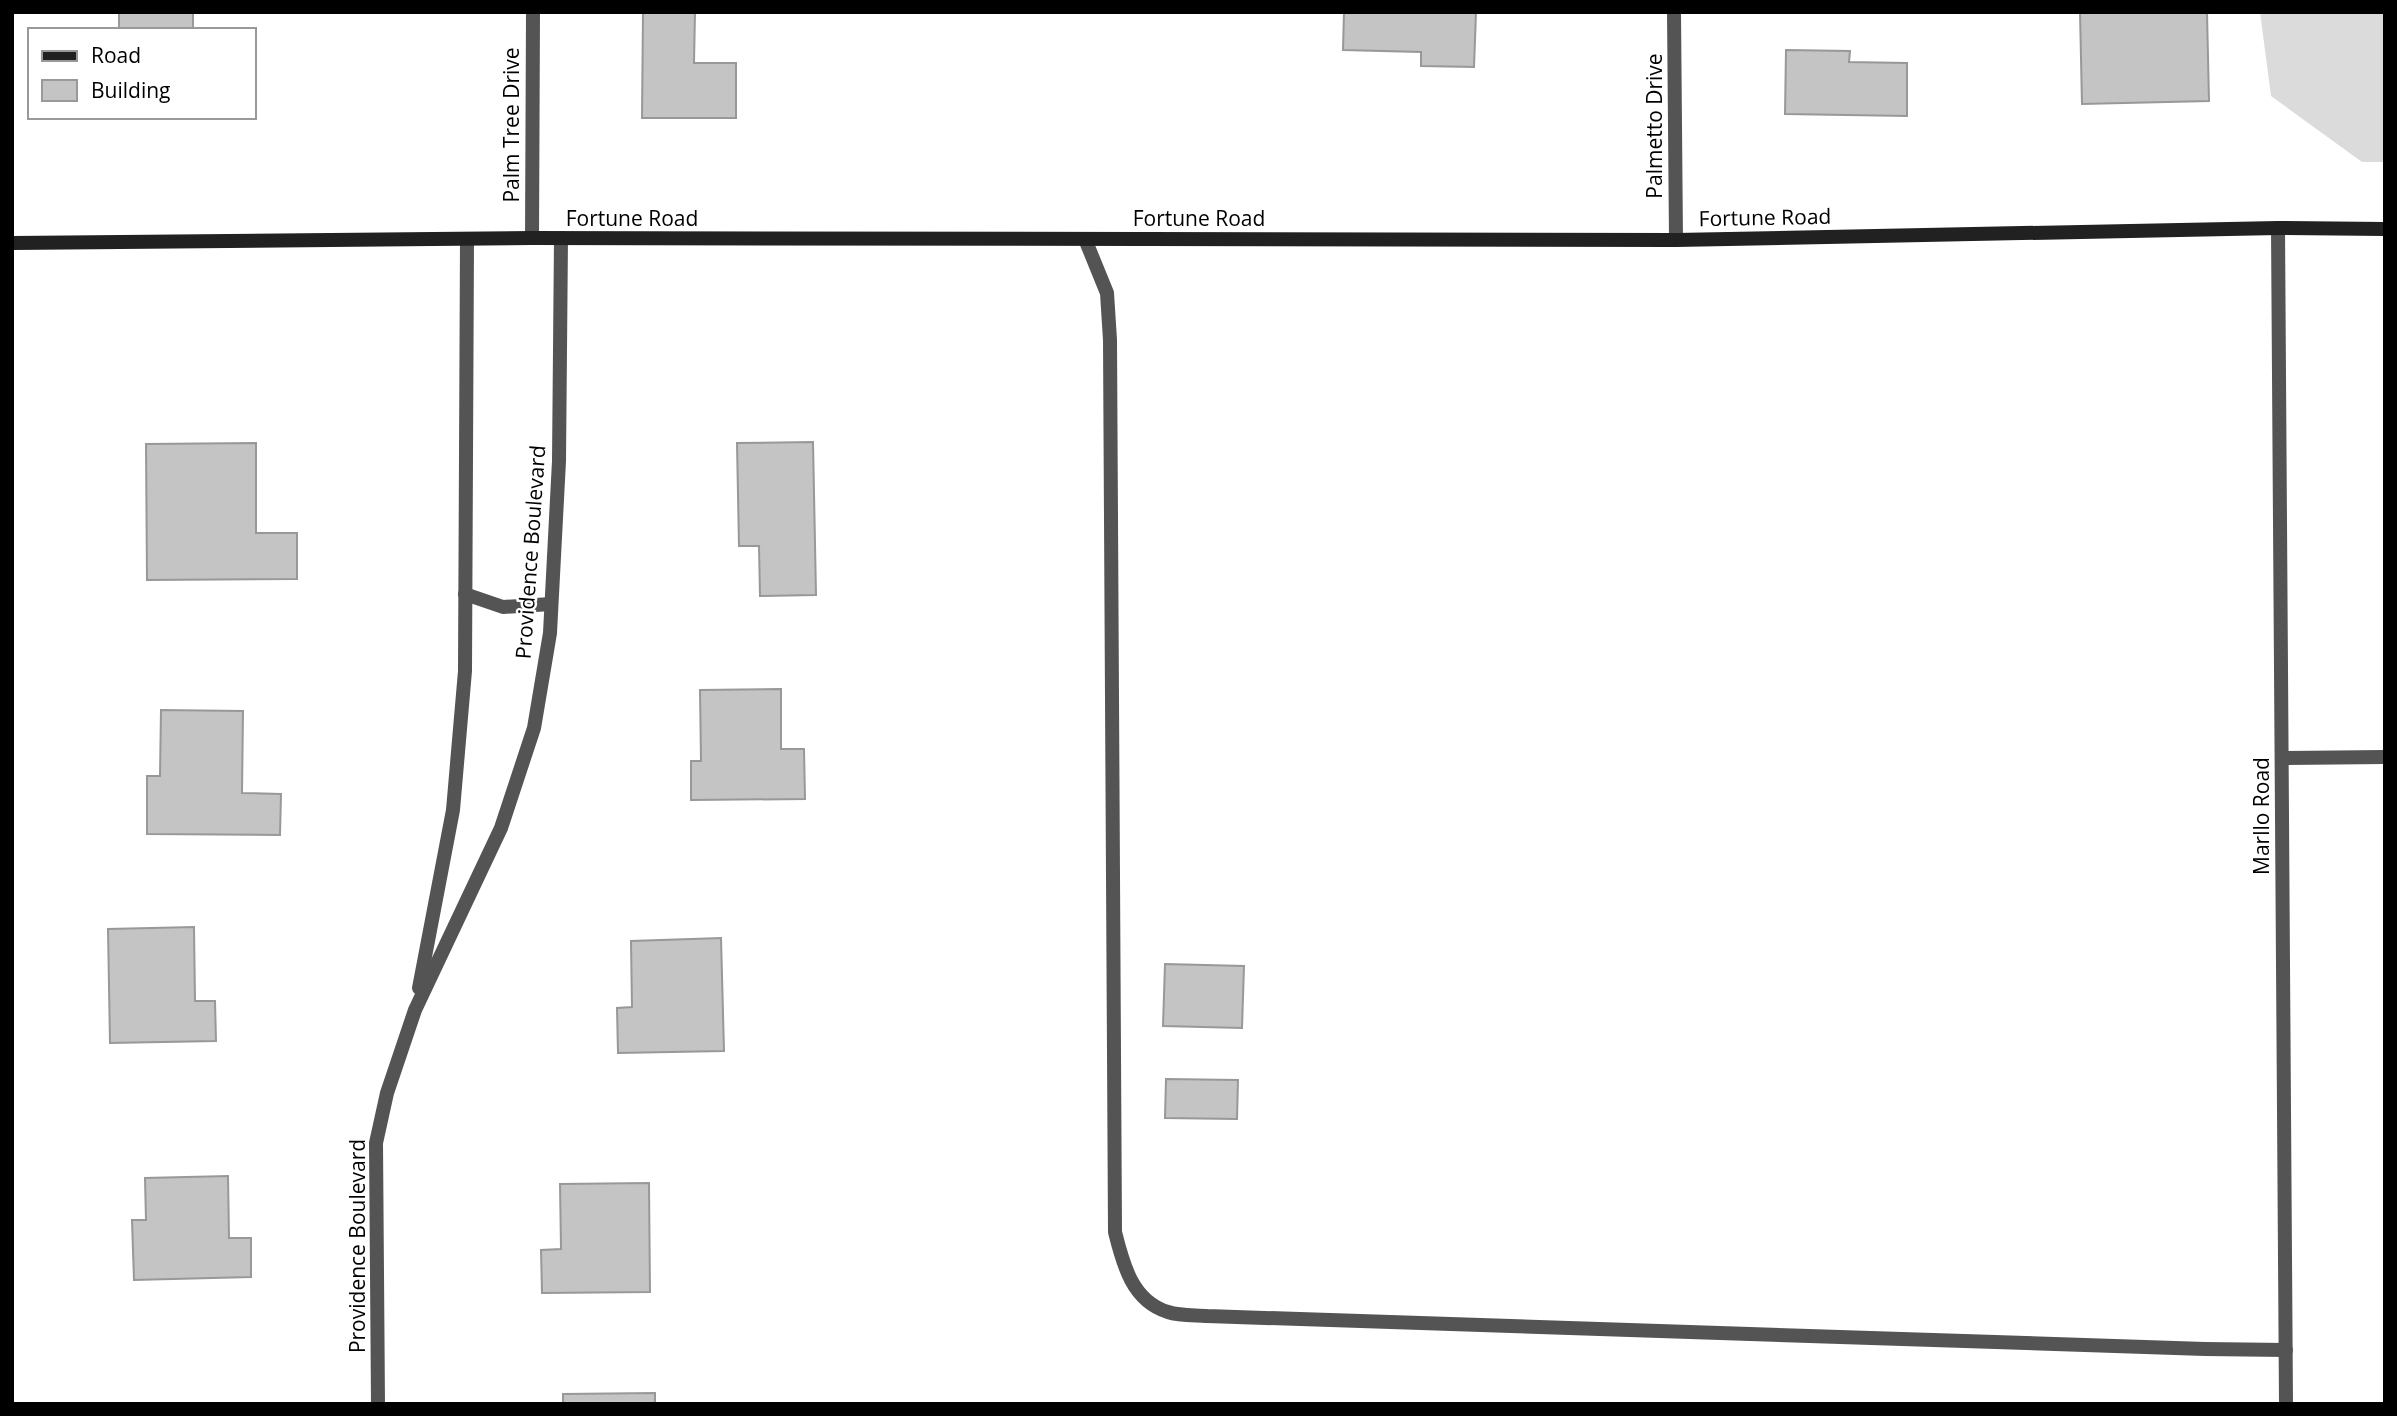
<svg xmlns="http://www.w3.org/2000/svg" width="2397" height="1416" font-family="'Open Sans',sans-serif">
<rect width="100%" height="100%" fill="#fff"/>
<path fill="#dbdbdb" d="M2260 12H2385V162H2362L2271 96Z"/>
<g fill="#c4c4c4" stroke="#989898" stroke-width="2">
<rect x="119" y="12" width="74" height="18"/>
<path d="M643 12H695L694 63H736V118H642Z"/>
<path d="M1344 12H1476L1474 67 1421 66V52L1343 50Z"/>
<path d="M2080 12H2207L2209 101 2082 104Z"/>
<path d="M1786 50 1850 51 1849 62 1907 63V116L1785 114Z"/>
<path d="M813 442 816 595 760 596 759 546H739L737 443Z"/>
<path d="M256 443V533H297V579L147 580 146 444Z"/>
<path d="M781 689V749H804L805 799 691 800V761H701L700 690Z"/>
<path d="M161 710 243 711 242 793 281 794 280 835 147 834V776H160Z"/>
<path d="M194 927 195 1001H215L216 1041 110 1043 108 929Z"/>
<path d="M721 938 724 1051 618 1053 617 1008 632 1007 631 941Z"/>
<path d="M1165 964 1244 966 1242 1028 1163 1026Z"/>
<path d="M1166 1079 1238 1080 1237 1119 1165 1118Z"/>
<path d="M228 1176 229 1238H251V1277L134 1280 132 1220H146L145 1178Z"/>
<path d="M649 1183 650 1292 542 1293 541 1250 561 1249 560 1184Z"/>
<path d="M655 1393V1404H563V1394Z"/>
</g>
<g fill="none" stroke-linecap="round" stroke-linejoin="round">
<path stroke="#545454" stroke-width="14" d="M2282 758 2385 757"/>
<g stroke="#545454" stroke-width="14">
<path d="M1674 12 1676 240"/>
<path d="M2278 228 2286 1404"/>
<path d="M532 238 533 12"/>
<path d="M1085 239 1107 293 1110 340 1115 1232C1123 1264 1132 1301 1168 1312 1180 1316 1195 1315 1207 1316L2205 1349 2286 1350"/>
<path d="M465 594 503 607 551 604"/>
<path d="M419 988 453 810 465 671 467 240"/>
<path d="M378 1404 376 1143 387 1093 415 1010 501 828 534 728 550 633 559 461 561 238"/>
</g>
<path stroke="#212121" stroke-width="14" d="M12 243 532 238 1676 240 2278 228 2385 229"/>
</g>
<g text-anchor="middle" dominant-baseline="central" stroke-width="5" stroke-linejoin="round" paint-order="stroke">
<g font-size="21" fill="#000" stroke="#fff">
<text transform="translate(511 125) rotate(-90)">Palm Tree Drive</text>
<text transform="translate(1654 126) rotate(-90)">Palmetto Drive</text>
<text transform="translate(1765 217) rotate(-1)">Fortune Road</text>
<text x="632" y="218">Fortune Road</text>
<text x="1199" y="218">Fortune Road</text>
<text transform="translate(530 552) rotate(-86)">Providence Boulevard</text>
<text transform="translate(2261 816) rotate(-90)">Marllo Road</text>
<text transform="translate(357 1246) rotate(-90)">Providence Boulevard</text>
</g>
</g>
<rect width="2397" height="1416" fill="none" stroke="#000000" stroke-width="28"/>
<rect x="28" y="28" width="228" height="91" fill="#ffffff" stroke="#999999" stroke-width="2"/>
<rect x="42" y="51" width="35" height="10" fill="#212121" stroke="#999999" stroke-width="2"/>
<text x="91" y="63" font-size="21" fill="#000000">Road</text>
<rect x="42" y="80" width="35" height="21" fill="#c4c4c4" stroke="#999999" stroke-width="2"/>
<text x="91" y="98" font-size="21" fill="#000000">Building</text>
</svg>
